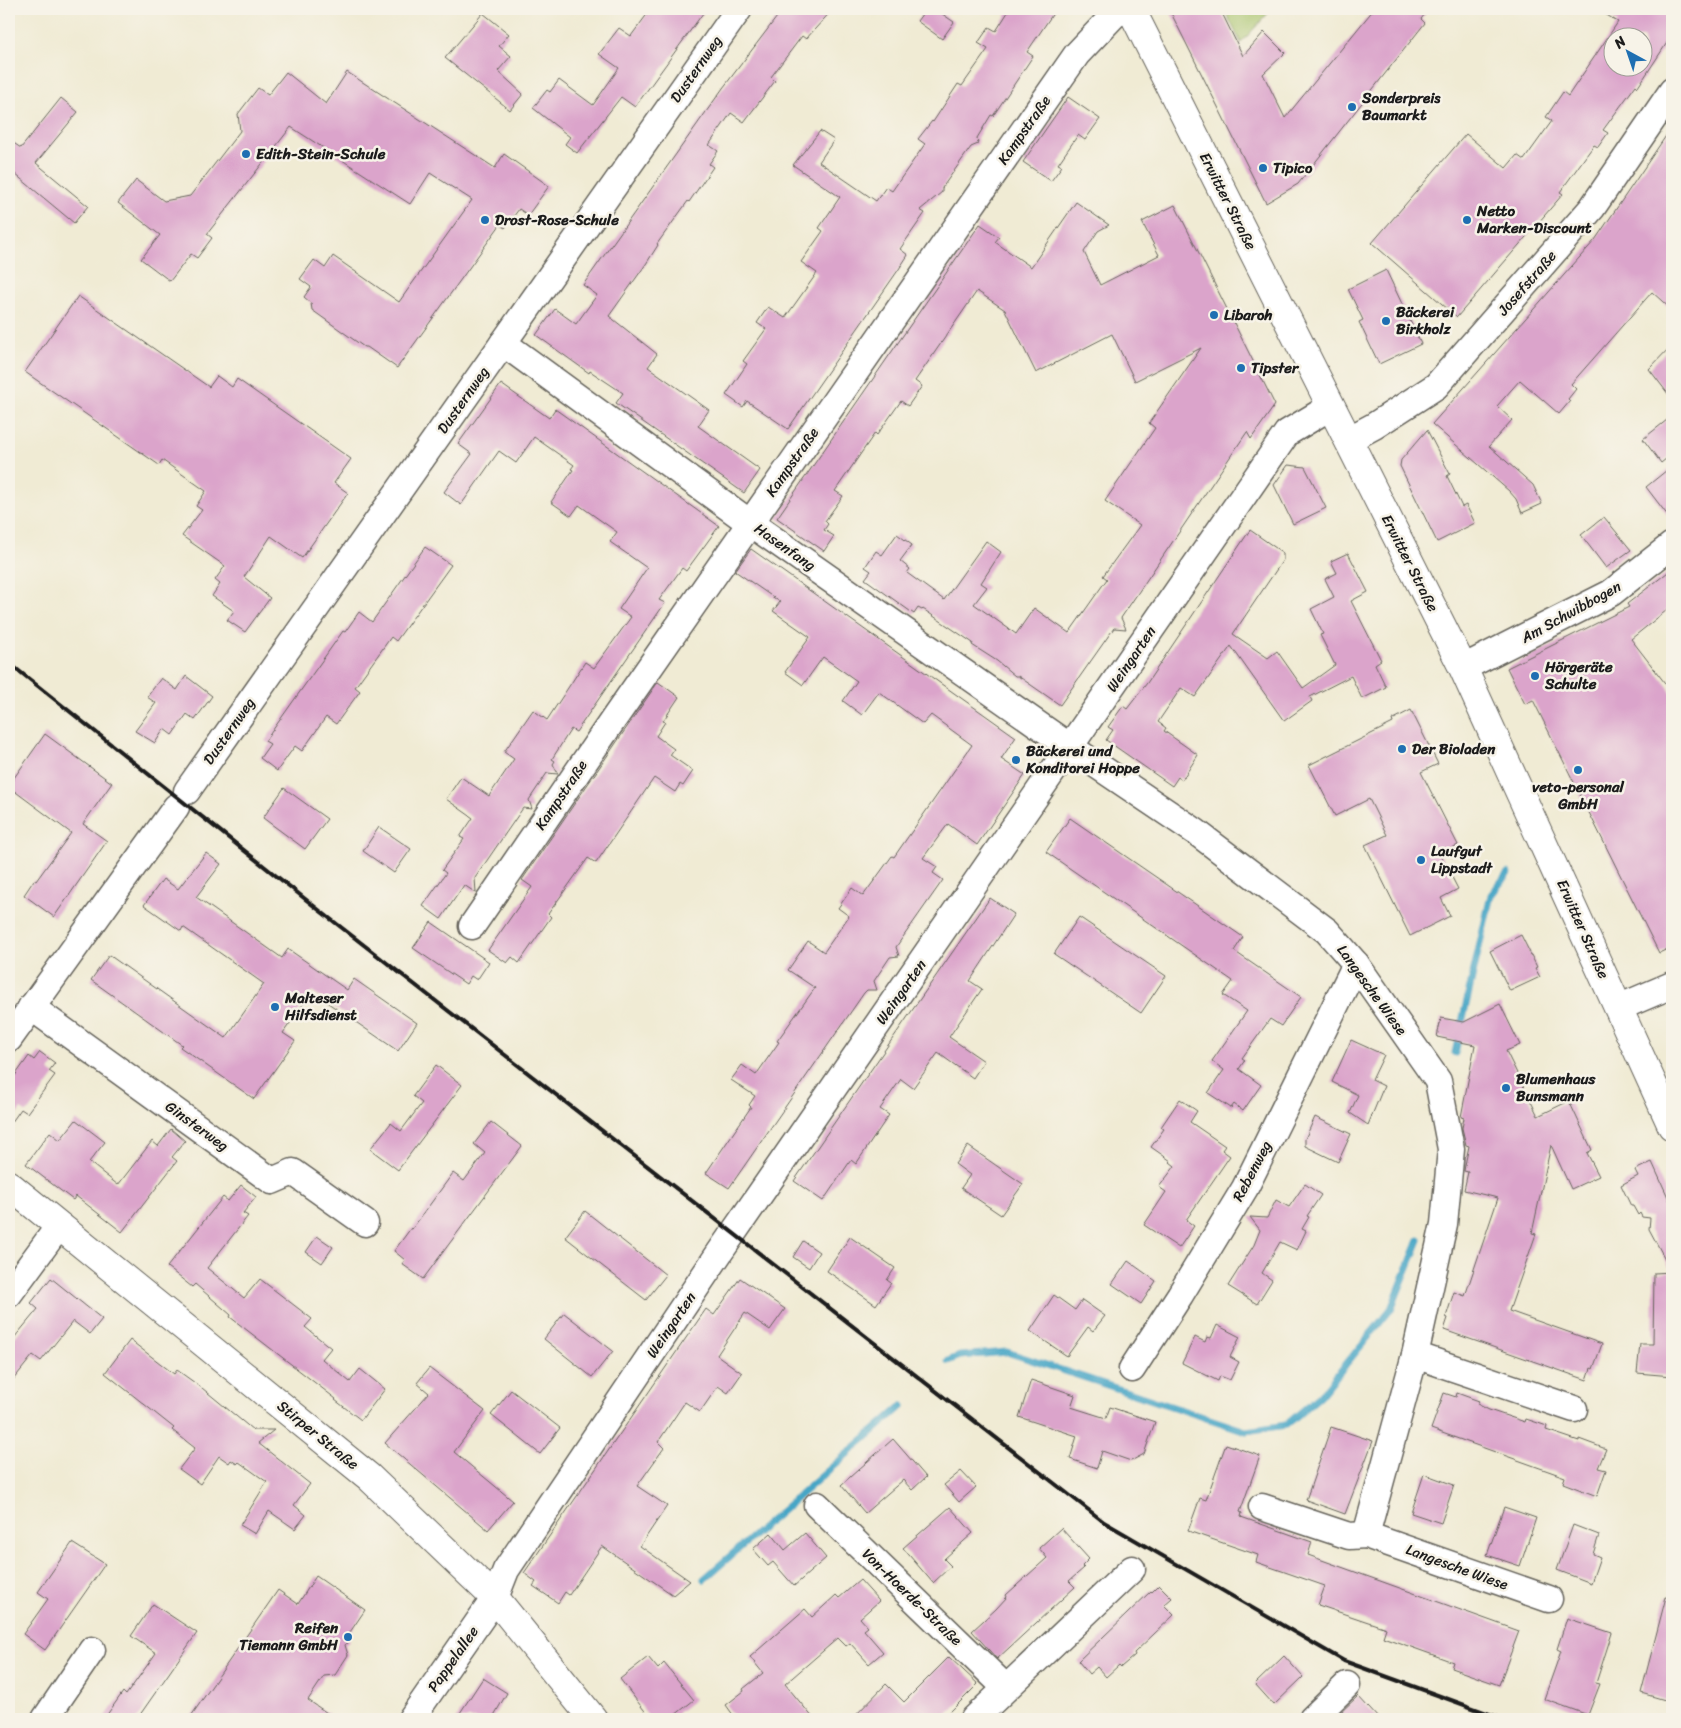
<svg xmlns="http://www.w3.org/2000/svg" width="1681" height="1728" font-family="Sriracha,sans-serif">
<rect width="100%" height="100%" fill="#f7f3e8"/>
<filter id="ink" filterUnits="userSpaceOnUse"><feTurbulence type="fractalNoise" baseFrequency=".02" numOctaves="2"/><feDisplacementMap in="SourceGraphic" scale="10" xChannelSelector="R" yChannelSelector="G"/><feConvolveMatrix kernelMatrix="1 2 1 2 8 2 1 2 1" color-interpolation-filters="sRGB"/></filter>
<filter id="wash" filterUnits="userSpaceOnUse"><feTurbulence type="fractalNoise" baseFrequency=".0096" numOctaves="4" result="noise"/><feDisplacementMap in="SourceGraphic" scale="20" xChannelSelector="R" yChannelSelector="G"/><feGaussianBlur stdDeviation="1.12" result="paint"/><feColorMatrix in="noise" values="0 0 0 0 0 0 0 0 0 0 0 0 0 0 0 0 0 1.4 0 .05"/><feComposite in="paint" operator="in"/></filter>
<g filter="url(#wash)">
<rect width="100%" height="100%" fill="#f0ebd4"/>
<path fill="#a6c268" stroke="#616f42" d="M1224 9H1272L1241 43Z"/>
<g fill="none" stroke-linecap="round" stroke-linejoin="round">
<g stroke="#47a6c6" stroke-width="7">
<path d="M1455 1053 1491 895 1508 873"/>
<path d="M948 1361 960 1356 1007 1352 1246 1431 1286 1425 1320 1396 1391 1309 1419 1240"/>
<path d="M704 1579 902 1406"/>
</g>
</g>
<g id="blocks">
<g fill="#dba4cb" fill-rule="evenodd">
<path d="M651 9H706L635 107 621 97 577 153 565 144 570 137 533 108 547 90 550 92 559 80 593 105 619 68 599 54 619 28 631 36Z"/>
<path d="M783 9H833L806 39 802 36 771 77 775 81 744 122 731 113 709 145 718 151 709 164 713 167 689 202 688 201 657 244 658 245 646 264 609 316 657 354 648 367 709 410 698 426 760 470 744 493 616 403 623 393 590 371 589 373 536 335 555 309 576 324 597 295 583 285 723 88Z"/>
<path d="M926 9H935L954 22 942 39 917 21Z"/>
<path d="M1010 9H1056L1027 52 1033 56 993 116 991 115 977 138 978 144 971 147 942 188V192L920 210 925 213 900 249 908 255 899 269 788 429 747 401 743 407 726 395 747 364 743 361 766 329 757 323 768 307 785 318 817 273 801 262 823 231 819 228 840 197 793 165 820 131 834 140 819 162 876 201 886 187 892 191 925 144 918 139 932 121 933 122 958 84 962 86 988 49 978 43 989 27 996 31Z"/>
<path d="M1169 9H1220L1243 56 1264 32 1285 53 1263 74 1285 118 1374 9H1429L1421 19 1425 23 1298 184 1266 203Z"/>
<path d="M1597 9H1672V35L1638 87 1636 85 1603 130 1608 133 1598 147 1594 145 1560 192 1563 194 1457 317 1372 243 1466 134 1506 168 1517 155 1524 160 1552 121 1546 117 1563 92 1568 96 1618 22ZM1614 38H1644V68H1614Z"/>
<path d="M483 13 509 34 499 46 511 56 498 71 523 94 510 110 445 58Z"/>
<path d="M286 72 326 104 347 72 495 168 504 154 549 186 528 215 519 209 505 228 500 225 397 368 367 347H364L312 310 311 303 304 297 311 287 300 279 314 260 325 268 333 256 399 302 472 200 430 173 410 204 291 127 207 234 212 238 197 258 191 254 170 281 141 259 160 235 118 203 136 180 164 201 190 196 240 131 238 114 258 88 268 95Z"/>
<path d="M1068 97 1100 119 1085 140 1078 135 1058 164 1062 166 1051 181 1023 162Z"/>
<path d="M61 98 78 112 36 163 88 206 74 223 9 169V140L21 148Z"/>
<path d="M1672 127V310L1652 292 1571 384 1576 389 1568 399 1570 401 1559 414 1520 380 1497 406 1512 420 1489 446 1533 485 1542 504 1522 513 1516 499 1509 491 1432 424 1595 240Z"/>
<path d="M1076 202 1109 225 1098 231 1084 252 1100 285 1159 255 1142 222 1175 205 1275 405 1251 439 1247 432 1121 618 1126 629 1114 628 1060 705 1018 676H1015L997 661 972 645 973 643 923 609 922 610 918 608 914 614 865 579 871 571 865 567 876 551 882 555 897 534 912 545 900 561 910 569 907 573 944 600 986 541 1001 552 981 583 987 587 974 604 1016 634 1034 608 1069 633 1107 579 1103 576 1140 525 1105 501 1155 428 1149 423 1201 348 1135 381 1112 334 1036 373 1005 310 977 291 915 381 922 386 908 406 901 401 877 435 875 433 835 491 843 496 825 521 828 524 824 530 834 536 824 551 777 518 980 224 999 237 995 242 1031 267Z"/>
<path d="M1386 270 1421 344 1379 364 1359 322 1363 320 1348 289Z"/>
<path d="M78 296 209 387 217 376 232 387 237 379 351 459 334 483 348 493 302 558 271 536 244 577 270 598 245 632 227 620 234 611 212 596 220 584 215 580 225 566 182 536 202 510 196 506 206 491 162 460 159 465 25 372Z"/>
<path d="M1672 345V399L1649 369Z"/>
<path d="M501 384 549 418 555 409 719 526 686 571 682 568 659 600 665 603 576 732 571 729 552 759 555 761 553 764 558 774 547 773 529 800 532 809 523 808 501 840 475 878 476 893 464 885 441 919 423 906 446 873 442 870 464 839 460 837 473 818 446 799 461 777 489 796 514 759 504 752 533 710 547 720 585 662 594 668 631 617 619 609 647 568 610 542 617 532 579 505 571 516 551 502 573 470 571 469 574 465 534 437 516 463 499 451 461 505 444 492 472 454 458 444Z"/>
<path d="M1672 416V454L1661 463 1643 439Z"/>
<path d="M1427 430 1450 474 1447 476 1462 507 1466 505 1475 523 1437 542 1400 466 1401 460Z"/>
<path d="M1288 465 1305 467 1326 508 1293 524 1274 485Z"/>
<path d="M1672 466V521L1646 487Z"/>
<path d="M1604 517 1631 550 1606 568 1581 535Z"/>
<path d="M1250 530 1283 553V560L1233 634 1268 658 1277 651 1303 688 1335 665 1320 635 1323 634 1311 609 1334 597 1325 579 1337 573 1331 561 1348 553 1368 592 1351 601 1381 660 1375 664 1386 687 1362 699 1351 676 1310 697 1312 701 1284 721 1231 646 1195 697 1181 688 1158 722 1166 728 1164 731 1198 755 1182 780 1178 777 1172 786 1106 740 1113 730 1108 727 1123 706 1127 709 1147 683Z"/>
<path d="M425 547 451 565 396 641 391 637 355 687 360 691 336 724 326 717 302 751 295 746 277 771 260 758 270 744 265 741 343 631 345 632 359 612 372 622Z"/>
<path d="M751 549 1016 737 1001 759 1025 775 977 845 948 824 923 858 937 867 933 873 943 880 896 947 899 956 890 957 874 981 877 990H867L864 993 729 1188 706 1173 751 1107 749 1105 755 1096 731 1080 742 1065 756 1075 779 1042 777 1041 815 988 788 970 808 941 824 952 849 916 838 908 852 888 863 896 892 856 894 857 972 745 931 715 923 724 879 692 862 715 843 701 857 681 823 657 803 685 785 672 810 637 773 611 780 602 735 571Z"/>
<path d="M1672 569V606L1631 639 1668 687 1672 695V947L1659 953 1533 700 1525 704 1507 668 1629 607 1627 604Z"/>
<path d="M186 676 212 696 195 720 187 714 172 735 164 729 155 743 135 731 156 703 147 697 161 678 177 690Z"/>
<path d="M658 682 679 697 663 721 665 722 656 736 674 749 670 755 693 771 683 786 680 784 675 792 654 778 596 863 588 858 548 914 551 917 519 963 512 957 507 963 488 950 532 887 522 880Z"/>
<path d="M1411 710 1438 764 1421 772 1458 845 1440 854 1458 889 1441 898 1450 916 1410 936 1365 845 1387 835 1369 799 1335 816 1309 765 1393 723 1392 720Z"/>
<path d="M45 734 112 783 83 824 107 841 54 917 24 895 34 880 36 881 71 833 9 787V785Z"/>
<path d="M284 788 327 819 305 849 263 818Z"/>
<path d="M1070 818 1243 937 1234 951 1301 997 1281 1026 1270 1019 1242 1058 1245 1060 1239 1069 1261 1085 1243 1111 1234 1104 1231 1108 1208 1093 1224 1070 1212 1061 1247 1011 1223 995 1233 981 1046 852Z"/>
<path d="M379 827 411 849 394 873 363 851Z"/>
<path d="M206 853 221 864 196 897 282 958 288 949 347 990 354 979 417 1023 398 1051 312 992 283 1033 295 1041 254 1099 180 1047 182 1045 91 980 109 955 226 1038 264 984 183 927 181 931 144 905 163 879 178 889Z"/>
<path d="M990 898 1014 914 970 981 982 989 949 1037 984 1061 973 1078 938 1053 913 1088 901 1079 880 1109 889 1115 856 1164 851 1160 823 1201 794 1181Z"/>
<path d="M1079 917 1166 976 1141 1013 1054 954Z"/>
<path d="M431 922 489 962 477 980 471 976 466 984 413 948Z"/>
<path d="M1521 935 1537 967 1535 968 1540 977 1510 991 1490 951Z"/>
<path d="M1500 1004 1520 1045 1506 1051 1538 1116 1569 1101 1592 1150 1587 1153 1599 1176 1571 1189 1551 1145 1532 1233 1536 1234 1509 1311 1602 1344 1593 1369 1591 1368 1587 1380 1444 1330 1448 1318 1446 1317 1454 1292 1465 1296 1498 1198 1464 1190 1468 1172 1464 1171 1465 1165 1469 1146 1466 1145 1462 1128 1464 1118 1461 1117 1475 1045 1437 1037 1441 1018 1464 1022Z"/>
<path d="M1351 1040 1384 1055 1372 1080 1384 1086 1368 1125 1350 1113 1358 1095 1332 1082Z"/>
<path d="M40 1052 55 1063 49 1071 55 1075 27 1113 21 1109 9 1126V1084L29 1056 34 1060Z"/>
<path d="M436 1065 462 1085 398 1170 370 1149 391 1123 401 1131 422 1103 413 1096Z"/>
<path d="M1180 1099 1197 1111 1190 1122 1225 1146 1222 1150 1230 1156 1186 1220 1194 1226 1179 1248 1144 1225 1166 1192 1159 1187 1175 1166 1170 1162 1171 1161 1151 1147 1164 1129 1161 1127Z"/>
<path d="M1315 1117 1351 1134 1338 1162 1305 1146V1139Z"/>
<path d="M76 1120 105 1142 89 1162 118 1185 152 1141 158 1146 171 1129 185 1141 172 1157 177 1161 122 1232 76 1196 73 1200 26 1164 50 1132 60 1140Z"/>
<path d="M491 1122 522 1146 423 1279 402 1264 405 1260 394 1251 411 1228 412 1229 453 1173 464 1181 485 1153 474 1144Z"/>
<path d="M968 1146 1023 1184 1001 1215 961 1188 970 1175 955 1164Z"/>
<path d="M1652 1162 1672 1206V1376L1637 1373 1640 1344H1653L1654 1273 1672 1272 1649 1229 1650 1218 1642 1217 1640 1213 1638 1215 1633 1206H1631L1621 1185 1638 1176 1635 1170Z"/>
<path d="M1305 1184 1321 1195 1307 1216 1309 1217 1302 1229 1306 1231 1297 1250 1280 1242 1262 1273 1272 1280 1257 1304 1228 1286 1254 1245 1260 1230 1250 1217 1267 1218 1276 1200 1289 1207Z"/>
<path d="M241 1185 256 1197 243 1213 248 1216 207 1268 244 1298 260 1279 312 1319 305 1327 331 1348 322 1359 350 1382 360 1369 385 1389 361 1420 335 1400 336 1399 230 1317 231 1315 195 1284 192 1287 167 1267 223 1197 228 1201Z"/>
<path d="M585 1211 666 1275 646 1300 565 1237Z"/>
<path d="M317 1236 333 1247 322 1263 306 1252Z"/>
<path d="M850 1237 895 1268 887 1280 891 1283 876 1305 827 1271Z"/>
<path d="M803 1241 819 1252 809 1268 793 1257Z"/>
<path d="M1128 1261 1156 1281 1141 1304 1112 1284Z"/>
<path d="M51 1278 102 1319 90 1334 73 1321 41 1361 33 1355 9 1385V1344L38 1309 31 1303Z"/>
<path d="M740 1278 785 1309 770 1330 745 1313 717 1355 742 1373 728 1393 718 1386 700 1412 685 1402 658 1442 664 1448 637 1486 667 1506 640 1546 690 1581 673 1595 602 1546 569 1595 565 1592 558 1603 533 1586 536 1582 524 1573 706 1309 714 1315Z"/>
<path d="M1054 1295 1075 1310 1082 1300 1105 1316 1093 1331 1088 1327 1067 1356 1030 1331Z"/>
<path d="M564 1313 613 1351 592 1377 544 1339Z"/>
<path d="M1217 1325 1240 1337 1230 1357 1239 1362 1230 1380 1220 1376 1218 1381 1182 1363 1195 1337 1205 1342 1207 1337 1211 1338Z"/>
<path d="M130 1340 174 1374 177 1370 202 1388 253 1430H274L258 1443 310 1484 294 1505 306 1515 295 1529 269 1511 255 1534 240 1525 267 1482 239 1462 237 1464 231 1460 229 1463 219 1456 200 1484 179 1469 195 1448 172 1430 174 1428 105 1373Z"/>
<path d="M429 1368 485 1411 454 1452 513 1501 488 1530 385 1443 429 1393 417 1383Z"/>
<path d="M1031 1380 1075 1395 1071 1407 1106 1418 1110 1407 1155 1422 1144 1454 1131 1461 1102 1451 1097 1468 1070 1459 1077 1436 1019 1417Z"/>
<path d="M511 1390 560 1428 540 1454 491 1415Z"/>
<path d="M1444 1393 1456 1397 1457 1393 1479 1401 1477 1404 1489 1410 1525 1422 1526 1419 1547 1426 1546 1430 1579 1441V1439L1606 1449 1598 1468 1606 1470 1597 1496 1563 1483 1565 1477 1431 1429Z"/>
<path d="M1331 1427 1373 1441 1345 1514 1306 1500Z"/>
<path d="M893 1439 926 1477 912 1490 903 1480 865 1513 841 1485Z"/>
<path d="M1226 1444 1260 1456 1240 1512 1242 1513 1241 1517 1312 1542 1308 1555 1519 1631 1499 1685 1451 1668 1453 1662 1383 1637 1386 1628 1318 1605 1325 1586 1256 1562 1258 1555 1188 1531 1200 1498 1206 1500Z"/>
<path d="M961 1471 976 1487 959 1502 944 1485Z"/>
<path d="M1424 1474 1454 1485 1441 1523 1411 1513Z"/>
<path d="M950 1507 973 1533 944 1559 951 1566 933 1583 903 1548Z"/>
<path d="M1504 1507 1536 1518 1520 1566 1487 1555Z"/>
<path d="M1573 1525 1599 1535 1593 1554 1600 1557 1591 1583 1557 1570Z"/>
<path d="M1061 1528 1089 1559 1082 1566 1084 1568 1069 1581 1075 1587 997 1659 972 1631 996 1609 1007 1597 1006 1595 1047 1558 1039 1548Z"/>
<path d="M771 1533 785 1550 805 1533 826 1558 794 1586 773 1562 768 1566 753 1549Z"/>
<path d="M72 1543 105 1564 45 1650 23 1634 48 1599 38 1592Z"/>
<path d="M316 1576 365 1610 346 1638 349 1640 345 1645 348 1655 335 1675 324 1676 308 1700 336 1719H189L278 1590 298 1604Z"/>
<path d="M860 1580 879 1601 860 1618 868 1627 864 1630 883 1652 869 1664 850 1643 846 1646 838 1638 785 1684 814 1719H736L726 1705 744 1691 743 1689 763 1673 750 1657 805 1609 812 1617 836 1595 839 1598Z"/>
<path d="M1159 1585 1172 1598 1164 1605 1174 1615 1134 1653 1135 1655 1121 1667 1119 1665 1106 1677 1097 1667 1089 1674 1078 1661 1151 1591 1152 1592Z"/>
<path d="M1666 1597 1672 1598V1702L1641 1693Z"/>
<path d="M153 1604 197 1633 137 1719H104L123 1692 126 1695 156 1653 131 1636Z"/>
<path d="M1567 1618 1612 1633 1596 1683 1600 1684 1588 1715 1544 1699 1561 1651 1557 1649Z"/>
<path d="M1284 1656 1303 1677 1274 1705 1255 1684Z"/>
<path d="M648 1657 658 1669 664 1663 694 1700 670 1719H651L620 1679Z"/>
<path d="M949 1657 978 1684 943 1719H852L886 1684 904 1702Z"/>
<path d="M483 1678 507 1693 492 1719H456Z"/>
<path d="M1358 1696 1379 1719H1333L1340 1713Z"/>
</g>
</g>
</g>
<g filter="url(#ink)">
<use href="#blocks" fill-opacity="0" stroke="#66645c" stroke-width="1"/>
<g fill="none" stroke-linecap="round" stroke-linejoin="round">
<defs>
<g id="minor">
<path d="M503 343 750 523 1070 747 1196 832 1327 931 1356 964 1438 1081 1451 1149 1444 1224 1415 1355 1366 1535 1549 1599"/>
<path d="M1348 440 1374 426 1436 386 1592 208 1672 91"/>
<path d="M1463 668 1611 593 1672 545"/>
<path d="M187 791 739 9"/>
<path d="M472 926 613 720 1077 54 1114 15 1124 9"/>
<path d="M31 1007 272 1181 293 1172 365 1223"/>
<path d="M1618 1008 1672 985"/>
<path d="M9 1039 176 807"/>
<path d="M9 1294 59 1226"/>
<path d="M1415 1355 1574 1409"/>
<path d="M1132 1369 1180 1295 1245 1188 1356 964"/>
<path d="M817 1505 1006 1688"/>
<path d="M1262 1507 1349 1536 1366 1535"/>
<path d="M45 1719 92 1650"/>
<path d="M411 1719 495 1598 506 1570 720 1252 1287 433 1330 407"/>
<path d="M974 1719 1132 1569"/>
<path d="M1312 1719 1347 1685"/>
</g>
<path id="tertiary" d="M1131 9 1463 668 1672 1126"/>
<path id="secondary" d="M9 1185 369 1477 495 1598 593 1719"/>
</defs>
<use href="#minor" stroke="#66645c" stroke-width="29"/>
<use href="#tertiary" stroke="#66645c" stroke-width="30"/>
<use href="#secondary" stroke="#66645c" stroke-width="30"/>
<use href="#minor" stroke="#fff" stroke-width="26"/>
<use href="#tertiary" stroke="#fff" stroke-width="28"/>
<use href="#secondary" stroke="#fff" stroke-width="28"/>
<path stroke="#1c1c1c" stroke-width="4" d="M9 663 319 910 1104 1522 1344 1661 1503 1719"/>
</g>
</g>
<g fill="#1f6fb2" stroke="#f7f3e8" stroke-width="2">
<circle cx="1352" cy="107" r="5"/>
<circle cx="246" cy="154" r="5"/>
<circle cx="1263" cy="168" r="5"/>
<circle cx="485" cy="220" r="5"/>
<circle cx="1467" cy="220" r="5"/>
<circle cx="1214" cy="315" r="5"/>
<circle cx="1386" cy="321" r="5"/>
<circle cx="1241" cy="368" r="5"/>
<circle cx="1535" cy="676" r="5"/>
<circle cx="1402" cy="749" r="5"/>
<circle cx="1016" cy="760" r="5"/>
<circle cx="1578" cy="770" r="5"/>
<circle cx="1421" cy="860" r="5"/>
<circle cx="275" cy="1007" r="5"/>
<circle cx="1506" cy="1088" r="5"/>
<circle cx="348" cy="1637" r="5"/>
</g>
<g text-anchor="middle" dominant-baseline="central" stroke-width="5" stroke-linejoin="round" paint-order="stroke">
<g font-size="15" fill="#1c1c1c" stroke="#f7f3e8">
<text transform="translate(696 69) rotate(-55)">Dusternweg</text>
<text transform="translate(1024 130) rotate(-55)">Kampstraße</text>
<text transform="translate(1228 201) rotate(63)">Erwitter Straße</text>
<text transform="translate(1527 283) rotate(-49)">Josefstraße</text>
<text transform="translate(463 400) rotate(-55)">Dusternweg</text>
<text transform="translate(792 462) rotate(-55)">Kampstraße</text>
<text transform="translate(785 547) rotate(35)">Hasenfang</text>
<text transform="translate(1410 563) rotate(63)">Erwitter Straße</text>
<text transform="translate(1571 612) rotate(-29)">Am Schwibbogen</text>
<text transform="translate(1131 659) rotate(-56)">Weingarten</text>
<text transform="translate(229 731) rotate(-55)">Dusternweg</text>
<text transform="translate(561 795) rotate(-56)">Kampstraße</text>
<text transform="translate(1583 929) rotate(66)">Erwitter Straße</text>
<text transform="translate(1372 990) rotate(54)">Langesche Wiese</text>
<text transform="translate(901 992) rotate(-55)">Weingarten</text>
<text transform="translate(197 1126) rotate(36)">Ginsterweg</text>
<text transform="translate(1252 1171) rotate(-62)">Rebenweg</text>
<text transform="translate(671 1325) rotate(-56)">Weingarten</text>
<text transform="translate(318 1435) rotate(39)">Stirper Straße</text>
<text transform="translate(1457 1567) rotate(20)">Langesche Wiese</text>
<text transform="translate(912 1597) rotate(44)">Von-Hoerde-Straße</text>
<text transform="translate(453 1659) rotate(-55)">Pappelallee</text>
</g>
<g font-size="15" font-weight="bold" fill="#1c1c1c" stroke="#f7f3e8" text-anchor="start">
<text x="1362" y="98">Sonderpreis<tspan x="1362" dy="17">Baumarkt</tspan></text>
<text x="256" y="154">Edith-Stein-Schule</text>
<text x="1273" y="168">Tipico</text>
<text x="1477" y="211">Netto<tspan x="1477" dy="17">Marken-Discount</tspan></text>
<text x="495" y="220">Drost-Rose-Schule</text>
<text x="1396" y="312">Bäckerei<tspan x="1396" dy="17">Birkholz</tspan></text>
<text x="1224" y="315">Libaroh</text>
<text x="1251" y="368">Tipster</text>
<text x="1545" y="667">Hörgeräte<tspan x="1545" dy="17">Schulte</tspan></text>
<text x="1412" y="749">Der Bioladen</text>
<text x="1026" y="751">Bäckerei und<tspan x="1026" dy="17">Konditorei Hoppe</tspan></text>
<text x="1578" y="787" text-anchor="middle">veto-personal<tspan x="1578" dy="17">GmbH</tspan></text>
<text x="1431" y="851">Laufgut<tspan x="1431" dy="17">Lippstadt</tspan></text>
<text x="285" y="998">Malteser<tspan x="285" dy="17">Hilfsdienst</tspan></text>
<text x="1516" y="1079">Blumenhaus<tspan x="1516" dy="17">Bunsmann</tspan></text>
<text x="338" y="1628" text-anchor="end">Reifen<tspan x="338" dy="17">Tiemann GmbH</tspan></text>
</g>
</g>
<rect width="1681" height="1728" fill="none" stroke="#f7f3e8" stroke-width="30"/>
<g transform="translate(1628 52) rotate(320)"><circle r="24" fill="#f7f3e8" stroke="#9f9d96"/>
<path d="M0-4L9 19L0 12L-9 19Z" fill="#1f6fb2"/>
<text y="-8" font-size="14" font-weight="bold" text-anchor="middle" fill="#1c1c1c">N</text>
</g>
</svg>
